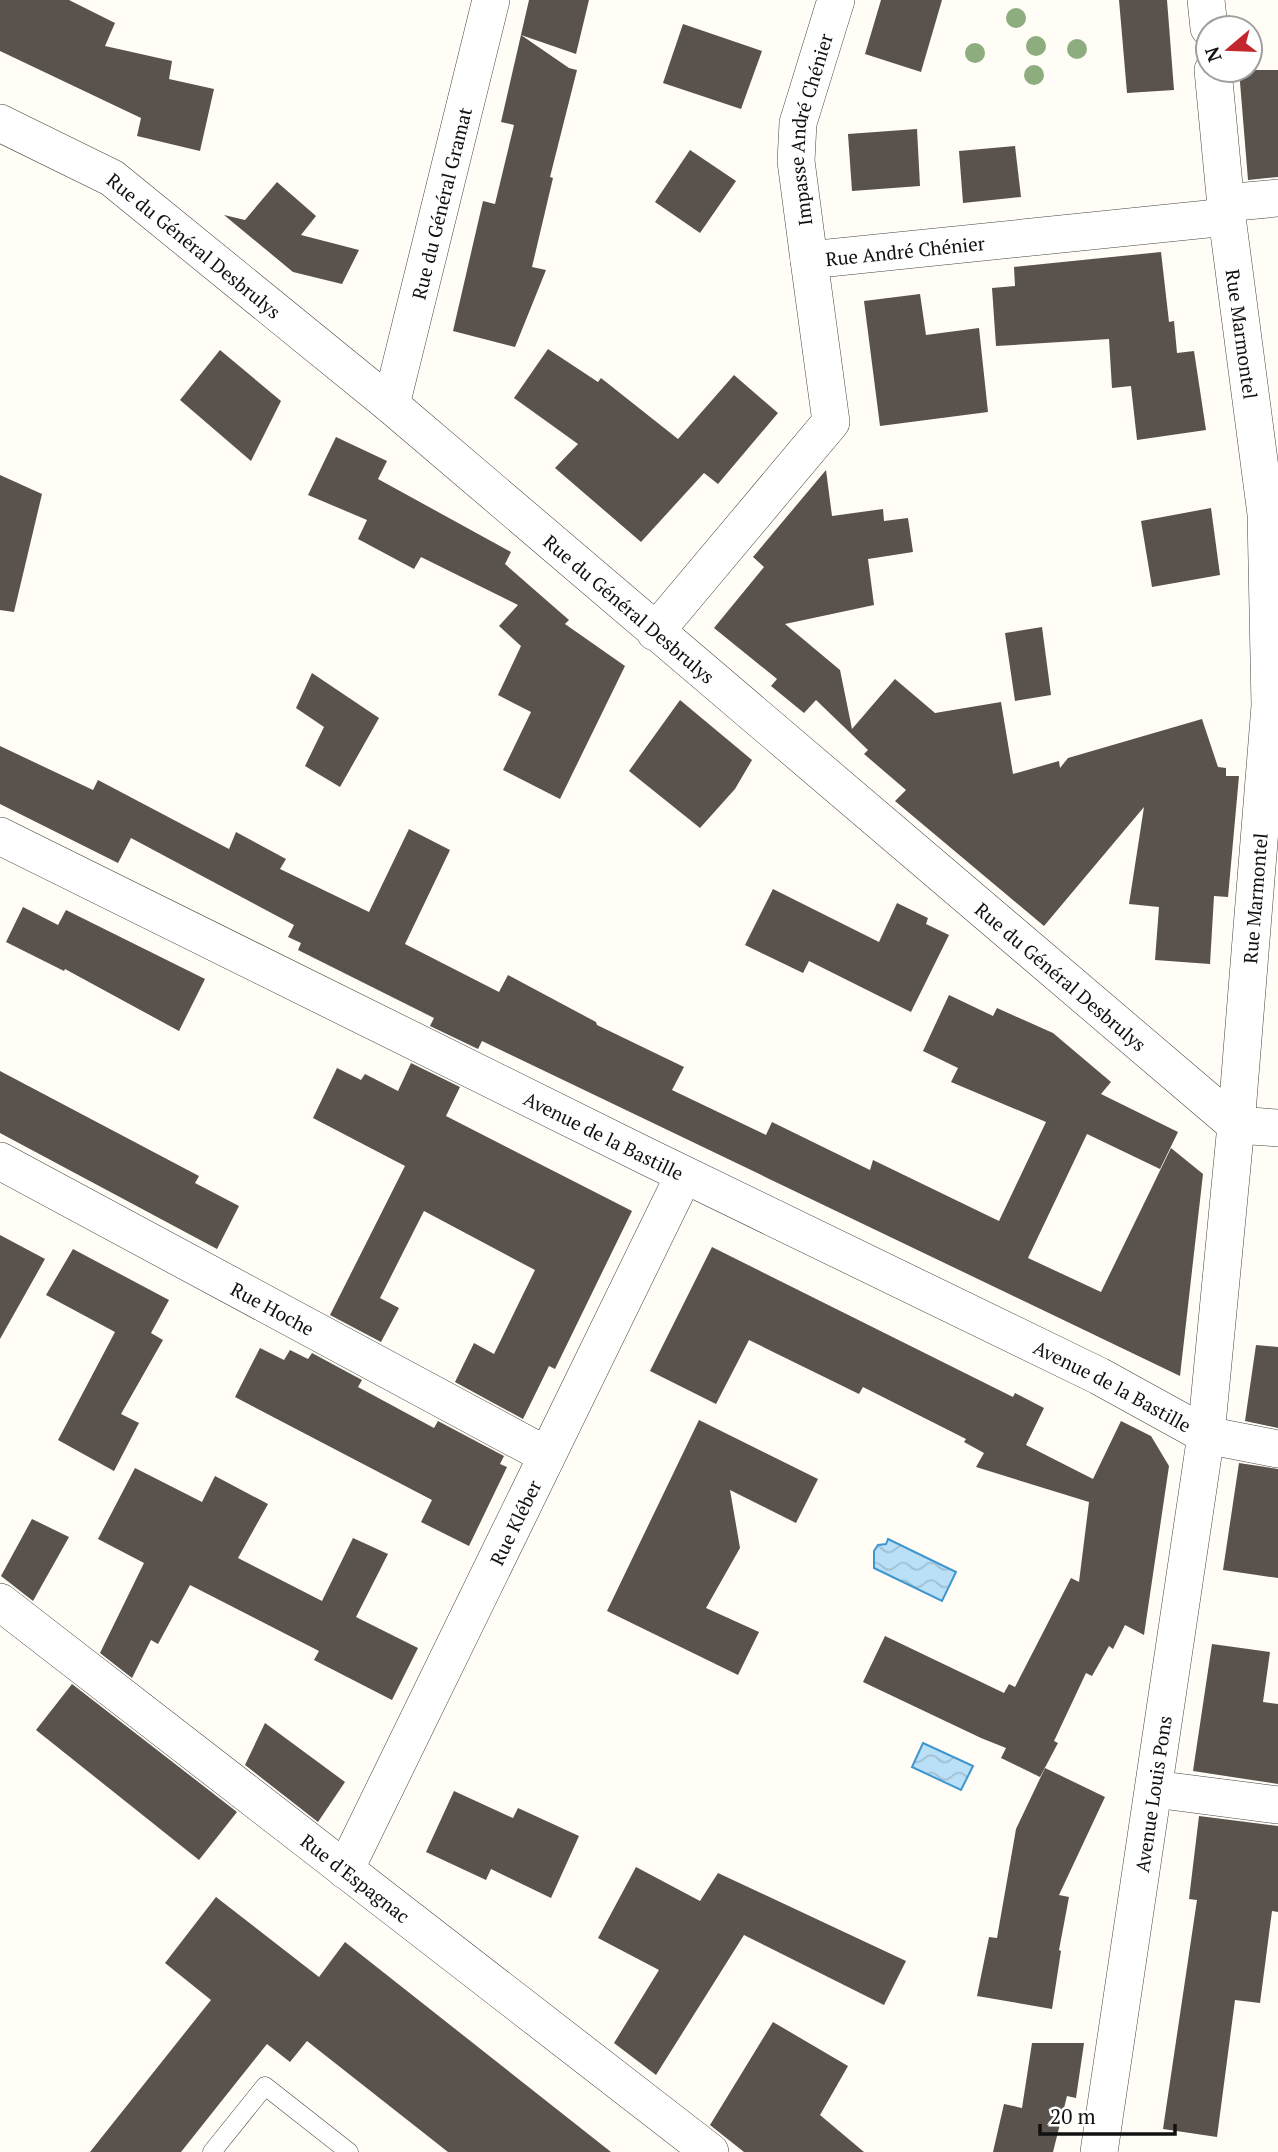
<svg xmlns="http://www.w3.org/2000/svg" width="1278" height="2152" font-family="'PT Serif',serif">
<defs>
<pattern id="water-waves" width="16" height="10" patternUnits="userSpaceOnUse" patternTransform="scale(1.75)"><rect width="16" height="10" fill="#b9e0f7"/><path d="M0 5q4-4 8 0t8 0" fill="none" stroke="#9ebfd3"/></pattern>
</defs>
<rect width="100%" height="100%" fill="#fffdf5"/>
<g fill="url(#water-waves)" stroke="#3f96cf" stroke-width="2">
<path d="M888 1539 956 1572 942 1601 874 1568V1551L878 1545 886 1544Z"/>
<path d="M923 1743 973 1766 961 1790 912 1767Z"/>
</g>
<g fill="#5a524d">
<path d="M0 0H69L115 23 105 46 172 61 169 79 214 89 200 151 137 136 141 118 0 51Z"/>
<path d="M529 0H589L576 54 521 35 569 68 577 70 550 177 553 178 532 267 546 270 515 347 453 331 483 201 495 204 514 125 501 122Z"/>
<path d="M881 0H942L921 72 865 54Z"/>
<path d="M1119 0H1167L1174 90 1127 93Z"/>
<path d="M683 24 762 51 741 109 663 83Z"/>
<path d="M1239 70H1278V177L1248 180Z"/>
<path d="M917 129 920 186 852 191 848 134Z"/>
<path d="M1015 146 1021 197 963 203 959 151Z"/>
<path d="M690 150 736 181 700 233 655 202Z"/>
<path d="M277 182 316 216 301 235 359 250 342 284 293 272 224 215 245 220Z"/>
<path d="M1161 252 1169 322 1174 321 1177 353 1194 351 1206 430 1137 440 1131 386 1112 388 1109 339 996 346 992 288 1015 286 1014 267Z"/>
<path d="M920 294 926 335 979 328 988 412 880 426 864 301Z"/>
<path d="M548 349 598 382 601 378 678 439 734 375 778 413 718 484 704 473 641 542 555 468 578 444 514 398Z"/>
<path d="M220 350 281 401 251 461 180 400Z"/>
<path d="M336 437 387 461 378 479 511 552 505 564 569 620 565 624 625 666 560 799 503 770 531 712 498 695 521 646 499 626 518 605 421 557 414 569 358 539 367 520 308 495Z"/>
<path d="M826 470 832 516 883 509 884 521 908 518 913 552 868 559 874 605 785 624 840 670 852 729 895 679 935 713 1001 702 1013 774 1059 761 1060 768 1068 758 1202 719 1218 767 1226 768V776H1239L1228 897 1214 896 1210 964 1155 960 1159 907 1129 904 1144 807 1044 926 895 801 906 790 864 754 868 750 816 700 804 713 771 686 777 679 714 628 764 567 753 557Z"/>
<path d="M0 475 42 494 14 612 0 610Z"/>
<path d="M1211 508 1220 575 1152 587 1141 521Z"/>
<path d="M1042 627 1051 695 1015 701 1005 633Z"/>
<path d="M312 673 379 718 340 787 305 766 324 727 296 708Z"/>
<path d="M680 700 752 760 735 789 700 828 629 771Z"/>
<path d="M0 746 93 790 98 780 229 849 236 832 286 859 280 869 369 912 409 829 450 850 405 944 499 992 508 975 596 1022 597 1025 684 1067 672 1090 766 1135 772 1122 870 1170 873 1160 999 1221 1046 1122 951 1082 958 1068 923 1051 949 995 993 1016 997 1008 1053 1033 1111 1082 1101 1094 1178 1132 1160 1169 1087 1134 1028 1258 1101 1292 1171 1148 1203 1174 1180 1376 482 1041 478 1049 430 1026 434 1018 298 950 301 943 288 937 294 925 131 838 118 863 0 804Z"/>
<path d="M773 889 879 942 897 903 928 918 926 924 949 935 911 1012 809 961 803 973 745 945Z"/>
<path d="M23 907 58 925 66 910 205 979 179 1031 65 969 64 971 6 942Z"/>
<path d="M411 1063 460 1087 446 1116 632 1211 555 1369 549 1366 523 1419 455 1382 474 1343 494 1354 535 1270 424 1211 380 1298 399 1308 381 1342 330 1315 405 1166 313 1118 337 1068 361 1080 365 1074 398 1091Z"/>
<path d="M0 1071 199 1176 195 1183 239 1206 217 1249 0 1133Z"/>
<path d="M0 1235 45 1259 0 1339Z"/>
<path d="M712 1247 1013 1397 1015 1393 1044 1408 1026 1445 1093 1479 1121 1421 1151 1436 1169 1466 1144 1635 1125 1625 1113 1649 1109 1646 1092 1676 1086 1673 1054 1741 1058 1743 1040 1777 1001 1758 1006 1748 981 1738 863 1682 885 1636 1004 1693 1009 1684 1015 1687 1071 1578 1079 1582 1089 1502 976 1467 984 1453 964 1442 966 1439 863 1387 859 1394 749 1340 716 1404 650 1371Z"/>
<path d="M73 1249 169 1300 151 1333 163 1340 121 1414 139 1423 114 1471 58 1440 115 1332 46 1295Z"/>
<path d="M1256 1345 1278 1347V1428L1245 1421Z"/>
<path d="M260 1348 284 1360 290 1350 308 1359 312 1353 362 1380 358 1387 434 1428 438 1421 504 1456 500 1464 507 1467 469 1546 421 1522 432 1500 235 1397Z"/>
<path d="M699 1420 818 1479 796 1523 730 1490 740 1548 706 1608 759 1632 738 1675 607 1611Z"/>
<path d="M1239 1463 1278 1469V1578L1223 1570Z"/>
<path d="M135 1468 202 1502 215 1476 268 1504 238 1558 322 1601 353 1538 388 1554 356 1617 418 1648 392 1700 314 1660 319 1651 190 1585 158 1644 151 1640 132 1678 100 1653 144 1563 98 1539Z"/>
<path d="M32 1519 69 1537 33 1601 1 1576Z"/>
<path d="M1212 1644 1270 1652 1263 1702 1278 1704V1784L1193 1771Z"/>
<path d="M72 1684 237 1812 199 1860 36 1730Z"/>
<path d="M265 1723 345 1782 318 1822 245 1765Z"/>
<path d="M1045 1768 1105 1797 1059 1895 1069 1897 1059 1950 1061 1951 1052 2009 977 1996 989 1937 997 1938 1016 1829Z"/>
<path d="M454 1791 513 1818 518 1808 579 1836 551 1898 491 1869 486 1880 426 1852Z"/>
<path d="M1199 1816 1278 1826V1912L1272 1911 1260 2003 1235 2000 1217 2137 1163 2129 1197 1900 1189 1899Z"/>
<path d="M636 1867 700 1901 718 1873 906 1961 884 2005 744 1935 656 2075 614 2043 659 1970 598 1938Z"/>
<path d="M216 1897 319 1977 345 1942 611 2152H448L307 2041 290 2062 267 2044 181 2152H90L211 2000 165 1963Z"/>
<path d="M773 2022 848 2066 820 2115 864 2152H744L710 2125Z"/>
<path d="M1032 2043H1084L1076 2098 1067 2096 1053 2152H993L1004 2104 1022 2108Z"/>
</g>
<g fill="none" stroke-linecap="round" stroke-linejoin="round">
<defs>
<path id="service" d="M212 2152 265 2086 349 2152"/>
<g id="minor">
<path d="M1206 0 1209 28"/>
<path id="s1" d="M0 123 112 178 391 405 1236 1125 1278 1128"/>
<path d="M1225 203 1278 198"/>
<path id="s2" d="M809 260 796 161 798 123 836 0"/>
<path id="s3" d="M391 405 491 0"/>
<path id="s4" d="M655 632 831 422 809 260 1227 217"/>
<path id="s5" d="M0 836 646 1156 1099 1376 1206 1435 1278 1449"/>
<path id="s6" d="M0 1161 546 1455"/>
<path id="s7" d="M0 1602 710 2152"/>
<path d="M1154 1789 1278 1805"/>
<path id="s8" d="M345 1870 684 1175"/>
<path id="s9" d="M1099 2152 1206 1435 1236 1125 1270 706 1266 514 1227 217 1213 70"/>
</g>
</defs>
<use href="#service" stroke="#444" stroke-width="19"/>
<use href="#minor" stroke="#444" stroke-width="38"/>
<use href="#service" stroke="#fff" stroke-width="18"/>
<use href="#minor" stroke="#fff" stroke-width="37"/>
</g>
<g fill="#8dad7f">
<circle cx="1016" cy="18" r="10"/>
<circle cx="1036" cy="46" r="10"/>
<circle cx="1077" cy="49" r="10"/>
<circle cx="975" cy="53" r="10"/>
<circle cx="1034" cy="75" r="10"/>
</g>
<g text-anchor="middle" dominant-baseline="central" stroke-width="7" stroke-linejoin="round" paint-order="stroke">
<g font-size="19" fill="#111" stroke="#fff">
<text stroke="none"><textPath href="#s2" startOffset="133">Impasse André Chénier</textPath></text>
<text stroke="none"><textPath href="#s3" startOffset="208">Rue du Général Gramat</textPath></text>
<text stroke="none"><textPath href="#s1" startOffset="231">Rue du Général Desbrulys</textPath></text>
<text stroke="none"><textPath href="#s4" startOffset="534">Rue André Chénier</textPath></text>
<text transform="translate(1242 334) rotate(82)">Rue Marmontel</text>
<text stroke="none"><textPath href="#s1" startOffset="798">Rue du Général Desbrulys</textPath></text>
<text stroke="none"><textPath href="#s9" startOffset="1264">Rue Marmontel</textPath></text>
<text stroke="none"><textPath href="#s1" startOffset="1365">Rue du Général Desbrulys</textPath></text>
<text stroke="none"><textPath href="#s5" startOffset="674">Avenue de la Bastille</textPath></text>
<text stroke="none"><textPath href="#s6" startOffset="310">Rue Hoche</textPath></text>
<text stroke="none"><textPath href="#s5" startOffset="1241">Avenue de la Bastille</textPath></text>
<text stroke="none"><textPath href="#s8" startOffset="387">Rue Kléber</textPath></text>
<text stroke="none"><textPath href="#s9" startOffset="362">Avenue Louis Pons</textPath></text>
<text stroke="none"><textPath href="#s7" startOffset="450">Rue d'Espagnac</textPath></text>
</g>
</g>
<g transform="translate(1229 49) rotate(251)"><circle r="33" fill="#ffffff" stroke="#a0a0a0" stroke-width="2"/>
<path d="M0-5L12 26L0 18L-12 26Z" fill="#c4262e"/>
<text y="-10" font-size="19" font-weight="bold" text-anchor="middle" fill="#111111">N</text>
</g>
<path d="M1040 2124v10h135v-10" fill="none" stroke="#111111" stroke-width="3.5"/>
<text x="1050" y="2124" font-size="21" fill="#111111" stroke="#ffffff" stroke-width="5" paint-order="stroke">20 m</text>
</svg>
